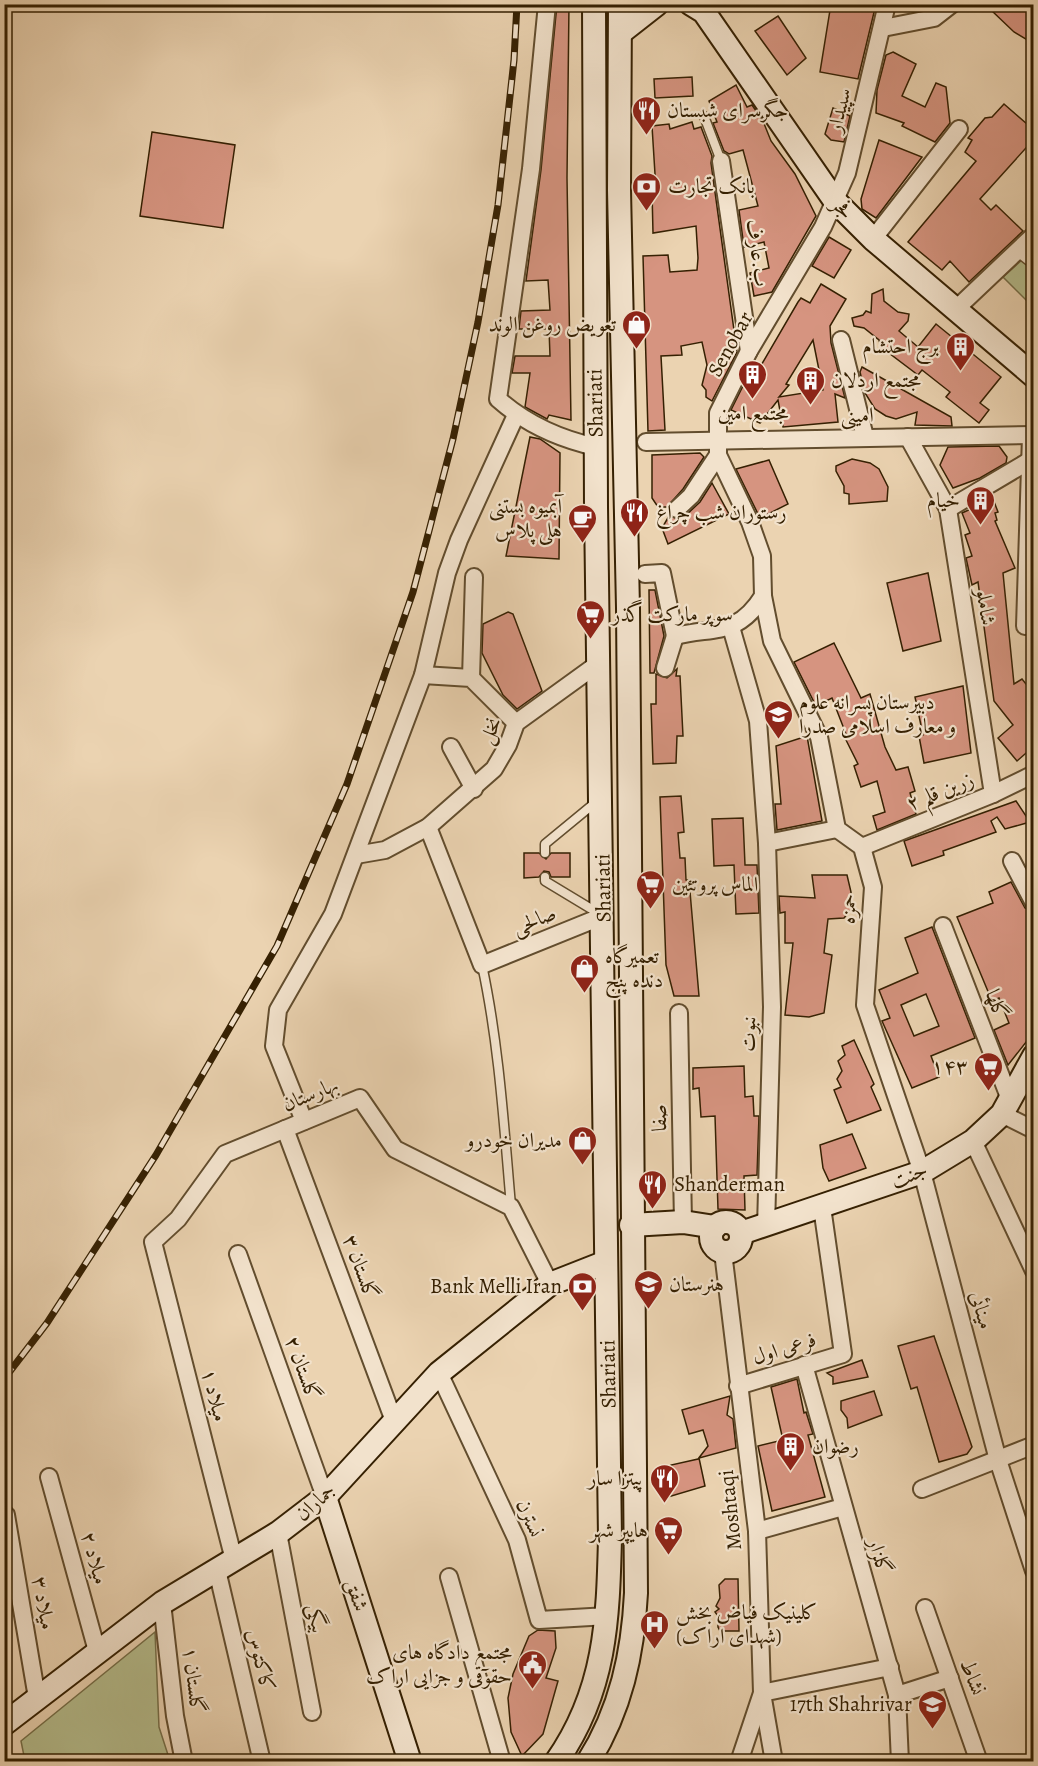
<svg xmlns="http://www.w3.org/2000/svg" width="1038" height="1766" font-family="Alegreya,Amiri,serif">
<rect width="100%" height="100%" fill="#ebd3b1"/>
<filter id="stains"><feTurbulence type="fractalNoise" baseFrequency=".00333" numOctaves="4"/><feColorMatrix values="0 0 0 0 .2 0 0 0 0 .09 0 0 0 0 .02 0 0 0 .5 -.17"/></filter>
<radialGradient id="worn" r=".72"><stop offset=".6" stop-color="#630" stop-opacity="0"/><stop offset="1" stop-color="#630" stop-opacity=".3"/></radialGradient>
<g fill="#b5bd8d" stroke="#756e48" stroke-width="1.5">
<path d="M1033 250V307L1003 277Z"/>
<path d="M155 1632 159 1727 170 1761H25L21 1741Z"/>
</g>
<g fill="#d69480" stroke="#352002" stroke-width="1.5" fill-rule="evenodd">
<path d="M557 4H569L567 178 571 420 549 415 547 419 525 407 530 373H512L515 356H550L549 329H519L521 311 550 310 548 280 526 281 541 170Z"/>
<path d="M831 4H876L858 79 820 72Z"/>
<path d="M997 4H1034V44L1014 32 991 10Z"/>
<path d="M778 16 806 58 787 75 755 31Z"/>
<path d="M893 52 916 64 902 96 925 107 936 83 946 87 950 123 935 142 902 126 904 123 876 113 877 90 886 55Z"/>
<path d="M692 77 693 96 655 98 654 79Z"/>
<path d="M736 85 747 107 752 105 763 121 771 141 795 174 816 216 772 292 754 296 750 273 769 268 764 242 744 247 739 210 758 206 743 150 729 154 724 151 713 123 717 122 709 101Z"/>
<path d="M1004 104 1034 130V139L980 199 991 210 996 205 1023 231 969 282 950 261 942 270 908 242 976 161 965 152 972 140 968 138 985 118 992 117Z"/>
<path d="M833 108 850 116 844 142 831 140 825 134Z"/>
<path d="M692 122 694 129 701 127 712 156 711 163 737 352 712 401 706 397V390L702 385 707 365 702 342 681 346 682 355 661 356 665 430 648 431 643 256 668 255 670 272 697 270 698 258 696 226 653 233 652 191 656 190 652 126 669 124 670 129Z"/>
<path d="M152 132 235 145 223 228 140 216Z"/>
<path d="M879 140 922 157 876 218 862 209 861 199Z"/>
<path d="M829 237 851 250 834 278 812 266Z"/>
<path d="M821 284 846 299 830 326 831 343 845 398 835 394 838 422 783 427 778 400 760 423 731 410 750 372 756 374 798 302 801 298 810 303ZM813 340 823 390 779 397 789 385 786 384Z"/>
<path d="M883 289 884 301 898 312 909 314 908 321 899 331 918 347 936 324 1001 377 980 403 989 410 979 423 946 397 950 392 922 370 918 375 881 347 879 340 864 328 854 326 852 318 863 315 866 311 871 313 872 294Z"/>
<path d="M862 367 951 417 952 426 915 425 917 412 896 419 886 416 875 409 865 393 860 372Z"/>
<path d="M530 437 540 439 560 453 559 559 506 556Z"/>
<path d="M999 446 1007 457 1006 463 980 478 953 488 940 465 948 447Z"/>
<path d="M700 453 704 457 683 489 667 507H658L652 498V455Z"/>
<path d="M852 459 870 463 879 469 888 487 887 501 849 504V494L844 493V486L836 471V466Z"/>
<path d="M769 460 788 504 760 518 736 469Z"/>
<path d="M712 483 729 514 668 544 662 528 669 516 679 519 684 517 700 502Z"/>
<path d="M993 499 998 512 995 513 997 520 995 521 1015 568 1003 573 1014 684 1022 679 1034 694 1033 747 1017 761 998 738 1013 725 994 701 978 582 972 585 966 558 972 556 965 535 970 533 962 513Z"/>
<path d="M928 573 941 641 903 651 887 583Z"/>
<path d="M649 590H655L664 636 654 673H650Z"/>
<path d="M508 612 513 614 542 691 517 709 503 695 482 653 483 624Z"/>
<path d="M834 643 861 698 870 694 885 747 896 770 908 767 915 791 910 793 916 814 877 830 873 816 885 812 877 781 861 787 854 766 858 764 844 736 846 734 832 698 816 706 794 662Z"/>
<path d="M677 669 676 676H680L683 736H677L676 763 653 764 651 704H656V674L667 678Z"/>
<path d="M963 686 971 753 924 763 919 736 923 735 915 697Z"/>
<path d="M807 736 822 821 777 830 775 804H781L776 746Z"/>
<path d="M681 796 684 832 678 833 680 858H685L686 880H689L699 996H674L666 965 660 797Z"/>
<path d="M1016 801 1030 822 1005 829 997 817 991 821 996 832 943 851 944 855 912 866 904 841Z"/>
<path d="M743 818 745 865H757L759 913 736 914 734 865 714 866 712 819Z"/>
<path d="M524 853H539L546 859 551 853H570V877H551L549 872 544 871 539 877 524 878Z"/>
<path d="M812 875H847L851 892V910L844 918 828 919 824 953 832 955 824 1013 809 1017 785 1015 793 943H785V912L780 913 779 896 815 898Z"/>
<path d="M1011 882 1025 908 1034 913V1032L1008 1065 994 1030 1009 1023 999 998 992 1001 957 917 993 903 989 892Z"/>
<path d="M932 927 975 1038 931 1056 939 1077 912 1088 882 1021 890 1018 879 990 918 973 905 938ZM926 994 939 1026 914 1036 901 1005Z"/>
<path d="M854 1040 874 1084 871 1087 881 1110 847 1123 834 1090 841 1087 837 1079 842 1071 838 1061 845 1055 842 1046Z"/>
<path d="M744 1066 745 1097 753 1096 754 1116H759L757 1175 744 1176 745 1210 718 1209 715 1116 701 1117 699 1088 693 1089V1068Z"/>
<path d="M852 1134 866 1168 829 1181 823 1168 820 1145Z"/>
<path d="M934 1336 972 1447 967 1454 939 1462 917 1387 911 1389 898 1346Z"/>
<path d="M862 1360 868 1377 833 1384V1377L827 1373Z"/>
<path d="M797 1379 804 1413 806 1412 813 1434 808 1435 825 1497 772 1511 758 1446 783 1440 771 1387Z"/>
<path d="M874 1391 882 1415 848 1428 847 1418 841 1410V1401Z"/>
<path d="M730 1396 727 1415 733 1419 736 1448 699 1458 705 1486 668 1497 671 1465 698 1459 708 1446 703 1430 689 1434 682 1410Z"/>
<path d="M725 1579H738L739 1631H720L718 1627V1616L715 1612 719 1609 716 1606 720 1598 719 1585Z"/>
<path d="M538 1630 555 1631 556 1648 546 1678 558 1681 543 1734 522 1756 511 1732 508 1698 513 1674 529 1636Z"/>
</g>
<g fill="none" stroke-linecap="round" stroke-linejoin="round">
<defs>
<g id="lane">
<path d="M704 116 721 161"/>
<path d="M1016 251 1034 265"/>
<path d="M545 853V844L596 802"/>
<path d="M545 877V881L598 913"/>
<path d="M482 965C499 1044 504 1126 511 1206"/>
</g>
<g id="street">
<path d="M547 4 531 169 498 399C525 423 560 439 596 447"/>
<path d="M883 28 934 18 952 4"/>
<path d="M721 161 749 351"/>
<path d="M873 239 959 129"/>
<path d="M956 309 1034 235"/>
<path d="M841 340 865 437"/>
<path d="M908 437 948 509 993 794"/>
<path d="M646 442 1034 435"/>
<path d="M718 455 750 522 762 556 763 596 772 641 819 737 837 829 862 847 873 887 865 1005 922 1172 998 1460 1034 1571"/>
<path d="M677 509 691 496 718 455V413L749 351 823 227 847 173 887 4"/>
<path d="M948 509 1029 461"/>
<path d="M645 574 662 573 675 636C715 626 737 637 763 596"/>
<path d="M1025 626 1031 436"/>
<path d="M731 627 758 721 767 843 772 1007 766 1227"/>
<path d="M665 668 675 636"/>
<path d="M423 675 471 678 516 723"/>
<path d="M471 678 474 577"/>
<path d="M451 747 474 789"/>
<path d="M428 827 482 965 603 916"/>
<path d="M767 843 837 829"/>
<path d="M862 847 993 794 1034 774"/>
<path d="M356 855 385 850 428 827 494 769 508 745 516 723 599 663"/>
<path d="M1012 861 1034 903"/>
<path d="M943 926 1009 1097"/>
<path d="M679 1013 683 1222"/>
<path d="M1002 1114 1034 1130"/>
<path d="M304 1121 274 1046 278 1010 333 914 423 675 447 573 459 540 516 415"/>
<path d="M285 1129 394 1421"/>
<path d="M973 1141 1034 1271"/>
<path d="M723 1252 757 1531 762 1693 739 1762"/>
<path d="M238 1254 325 1497"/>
<path d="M804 1365 897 1695 900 1762"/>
<path d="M439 1373 517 1540 539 1620 608 1616"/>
<path d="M738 1386 843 1354 822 1207"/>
<path d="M49 1477 97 1651"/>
<path d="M922 1489 1034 1445"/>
<path d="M6 1515 37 1698"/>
<path d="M757 1531 843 1507"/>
<path d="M278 1533 312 1712"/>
<path d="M234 1560 153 1242 178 1219 225 1154 360 1098 395 1149 511 1207 550 1284"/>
<path d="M217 1570 262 1762"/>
<path d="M449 1577 502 1762"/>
<path d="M162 1603 175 1716 184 1762"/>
<path d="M925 1608 979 1762"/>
<path d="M897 1695 950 1678"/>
<path d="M774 1762 762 1693 890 1667"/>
</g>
<g id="secondary">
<path d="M691 4 704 12 835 201 873 239 1034 376"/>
<path d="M620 33 657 4"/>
<circle cx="726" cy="1237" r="15"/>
<path d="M631 1225 683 1222 715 1227"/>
<path d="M741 1233 922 1172 973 1141 1002 1114 1034 1056"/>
<path d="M325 1497 410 1762"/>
<path d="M4 1724 162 1603 278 1533 325 1497 439 1373 550 1284 606 1262"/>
<path d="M556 1762C606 1691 608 1620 610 1538L596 507 594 4"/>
<path d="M588 1762C621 1710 633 1653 636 1593L628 608 619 190 620 4"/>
</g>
</defs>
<use href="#lane" stroke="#624d2e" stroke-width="11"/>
<use href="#street" stroke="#624d2e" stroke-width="20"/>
<use href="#secondary" stroke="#352002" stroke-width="26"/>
<use href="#lane" stroke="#f2e2cc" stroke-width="8"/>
<use href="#street" stroke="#f2e2cc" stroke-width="16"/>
<use href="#secondary" stroke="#f2e2cc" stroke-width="22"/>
<defs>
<path id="rail" d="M4 1379 47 1323 156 1155 277 946 347 784 413 592 453 439 478 322 498 205 514 60 517 4"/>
</defs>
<use href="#rail" stroke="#352002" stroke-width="7"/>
<use href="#rail" stroke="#f2e2cc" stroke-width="4.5" stroke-dasharray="14" stroke-linecap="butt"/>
</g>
<defs>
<symbol id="restaurant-pin" viewBox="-11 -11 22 30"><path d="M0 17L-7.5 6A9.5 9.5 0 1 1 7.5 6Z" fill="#8f2418" stroke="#f2e2cc"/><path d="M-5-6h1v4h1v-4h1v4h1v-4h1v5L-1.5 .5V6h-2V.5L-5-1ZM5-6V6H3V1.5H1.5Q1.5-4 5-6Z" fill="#fff"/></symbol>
<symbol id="bank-pin" viewBox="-11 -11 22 30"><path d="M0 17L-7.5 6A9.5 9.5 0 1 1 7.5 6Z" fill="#8f2418" stroke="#f2e2cc"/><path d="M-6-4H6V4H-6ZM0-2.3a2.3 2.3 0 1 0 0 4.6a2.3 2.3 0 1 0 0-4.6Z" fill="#fff"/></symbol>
<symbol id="shop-pin" viewBox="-11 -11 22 30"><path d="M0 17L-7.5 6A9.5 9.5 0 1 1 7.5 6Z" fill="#8f2418" stroke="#f2e2cc"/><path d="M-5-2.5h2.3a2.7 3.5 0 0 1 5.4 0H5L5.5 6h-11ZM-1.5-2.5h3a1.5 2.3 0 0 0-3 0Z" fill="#fff"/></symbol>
<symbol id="building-pin" viewBox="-11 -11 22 30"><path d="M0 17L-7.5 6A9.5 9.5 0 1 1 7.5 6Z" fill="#8f2418" stroke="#f2e2cc"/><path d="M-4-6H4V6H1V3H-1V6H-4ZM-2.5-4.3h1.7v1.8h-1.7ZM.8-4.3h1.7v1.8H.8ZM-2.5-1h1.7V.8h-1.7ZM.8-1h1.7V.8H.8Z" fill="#fff"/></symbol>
<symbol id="cafe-pin" viewBox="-11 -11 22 30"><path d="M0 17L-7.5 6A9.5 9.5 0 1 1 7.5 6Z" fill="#8f2418" stroke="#f2e2cc"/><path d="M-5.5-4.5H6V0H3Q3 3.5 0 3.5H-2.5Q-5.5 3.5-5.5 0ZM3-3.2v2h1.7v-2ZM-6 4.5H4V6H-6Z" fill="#fff"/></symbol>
<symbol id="supermarket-pin" viewBox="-11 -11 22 30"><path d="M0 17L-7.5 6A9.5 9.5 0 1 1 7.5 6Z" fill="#8f2418" stroke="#f2e2cc"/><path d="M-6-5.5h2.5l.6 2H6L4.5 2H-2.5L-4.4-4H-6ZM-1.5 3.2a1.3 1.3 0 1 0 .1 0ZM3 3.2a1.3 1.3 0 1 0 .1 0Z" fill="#fff"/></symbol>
<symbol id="school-pin" viewBox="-11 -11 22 30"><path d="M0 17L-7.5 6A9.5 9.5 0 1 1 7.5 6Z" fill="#8f2418" stroke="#f2e2cc"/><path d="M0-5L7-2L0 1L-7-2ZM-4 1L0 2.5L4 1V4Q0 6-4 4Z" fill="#fff"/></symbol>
<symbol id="hospital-pin" viewBox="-11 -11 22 30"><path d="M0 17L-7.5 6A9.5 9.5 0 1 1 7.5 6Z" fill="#8f2418" stroke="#f2e2cc"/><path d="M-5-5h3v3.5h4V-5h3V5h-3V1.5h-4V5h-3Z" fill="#fff"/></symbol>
<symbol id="civic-pin" viewBox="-11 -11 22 30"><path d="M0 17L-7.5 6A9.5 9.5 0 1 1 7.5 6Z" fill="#8f2418" stroke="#f2e2cc"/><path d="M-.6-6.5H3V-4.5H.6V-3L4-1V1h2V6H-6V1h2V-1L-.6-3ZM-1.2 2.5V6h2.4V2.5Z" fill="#fff"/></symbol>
</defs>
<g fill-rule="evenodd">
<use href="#restaurant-pin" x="630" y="94" width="33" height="45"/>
<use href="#bank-pin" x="630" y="170" width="33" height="45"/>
<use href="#shop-pin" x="620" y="308" width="33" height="45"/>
<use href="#building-pin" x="944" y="330" width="33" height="45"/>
<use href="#building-pin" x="736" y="358" width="33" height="45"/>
<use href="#building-pin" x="794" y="364" width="33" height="45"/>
<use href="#building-pin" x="964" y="484" width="33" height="45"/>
<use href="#restaurant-pin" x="618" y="496" width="33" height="45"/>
<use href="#cafe-pin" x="566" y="502" width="33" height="45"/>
<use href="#supermarket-pin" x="574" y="598" width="33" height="45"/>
<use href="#school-pin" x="762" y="698" width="33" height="45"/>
<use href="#supermarket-pin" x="634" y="868" width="33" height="45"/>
<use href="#shop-pin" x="568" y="952" width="33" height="45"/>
<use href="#supermarket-pin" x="972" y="1050" width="33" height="45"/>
<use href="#shop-pin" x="566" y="1124" width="33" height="45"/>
<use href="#restaurant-pin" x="636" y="1168" width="33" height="45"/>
<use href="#school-pin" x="632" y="1268" width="33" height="45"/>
<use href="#bank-pin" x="566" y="1270" width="33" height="45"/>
<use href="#building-pin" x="774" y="1430" width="33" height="45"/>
<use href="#restaurant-pin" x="648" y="1462" width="33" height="45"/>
<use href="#supermarket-pin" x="652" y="1514" width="33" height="45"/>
<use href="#hospital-pin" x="638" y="1608" width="33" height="45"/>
<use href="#civic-pin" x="516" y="1648" width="33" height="45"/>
<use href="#school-pin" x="916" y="1688" width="33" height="45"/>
</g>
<g text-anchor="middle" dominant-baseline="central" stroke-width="4.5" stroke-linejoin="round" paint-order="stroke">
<g font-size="21" fill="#352002" stroke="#f2e2cc" text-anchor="start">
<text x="667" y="110">جگرسرای شبستان</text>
<text x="668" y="186">بانک تجارت</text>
<text x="616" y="324" text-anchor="end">تعویض روغن الوند</text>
<text x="939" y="346" text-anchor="end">برج احتشام</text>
<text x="831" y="380">مجتمع اردلان</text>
<text x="753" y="413" text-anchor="middle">مجتمع امین</text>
<text x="960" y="500" text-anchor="end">خیام</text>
<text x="562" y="506" text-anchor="end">آبمیوه بستنی<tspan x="562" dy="24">هلی پلاس</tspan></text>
<text x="656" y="512">رستوران شب چراغ</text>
<text x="612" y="614">سوپر مارکت گذر</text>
<text x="799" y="702">دبیرستان پسرانه علوم<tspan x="799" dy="24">و معارف اسلامی صدرا</tspan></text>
<text x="672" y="884">الماس پروتئین</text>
<text x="605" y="956">تعمیرگاه<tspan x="605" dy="24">دنده پنج</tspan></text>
<text x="968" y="1066" text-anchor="end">۱۴۳</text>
<text x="562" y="1140" text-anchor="end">مدیران خودرو</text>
<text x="674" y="1184">Shanderman</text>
<text x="669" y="1284">هنرستان</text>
<text x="562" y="1286" text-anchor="end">Bank Melli Iran</text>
<text x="812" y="1446">رضوان</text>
<text x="643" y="1478" text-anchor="end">پیتزا سار</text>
<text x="648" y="1530" text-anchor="end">هایپر شهر</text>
<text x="676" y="1612">کلینیک فیاض بخش<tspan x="676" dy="24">(شهدای اراک)</tspan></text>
<text x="512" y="1652" text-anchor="end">مجتمع دادگاه های<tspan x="512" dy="24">حقوقی و جزایی اراک</tspan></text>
<text x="912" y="1704" text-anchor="end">17th Shahrivar</text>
</g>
<g font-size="21" fill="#352002" stroke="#f2e2cc">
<text transform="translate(839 110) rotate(-76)">سپیدار</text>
<text transform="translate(843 208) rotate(47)">فجر</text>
<text transform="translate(758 253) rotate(82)">ب.عارف</text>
<text transform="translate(730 344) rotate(-61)">Senobar</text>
<text transform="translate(595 403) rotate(-91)">Shariati</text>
<text transform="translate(857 415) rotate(-1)">امینی</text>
<text transform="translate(986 607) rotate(81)">شاملو</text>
<text transform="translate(490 730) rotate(-63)">نخل</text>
<text transform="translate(940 791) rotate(-22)">زرین قلم ۲</text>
<text transform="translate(603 888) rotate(-91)">Shariati</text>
<text transform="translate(848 909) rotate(-87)">حمزه</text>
<text transform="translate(534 920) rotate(-22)">صالحی</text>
<text transform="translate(997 1004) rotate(69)">گلها</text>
<text transform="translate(748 1034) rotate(-89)">نبوت</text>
<text transform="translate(310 1094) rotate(-22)">بهارستان</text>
<text transform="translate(659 1118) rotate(-91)">صفا</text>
<text transform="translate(909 1175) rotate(-23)">جنت</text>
<text transform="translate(361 1267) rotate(70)">گلستان ۳</text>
<text transform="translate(982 1310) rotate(75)">مینائی</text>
<text transform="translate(784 1348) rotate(-17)">فرعی اول</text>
<text transform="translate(303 1368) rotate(70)">گلستان ۲</text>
<text transform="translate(608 1374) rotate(-91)">Shariati</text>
<text transform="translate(215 1395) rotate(76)">میلاد ۱</text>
<text transform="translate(315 1502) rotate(-41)">جماران</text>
<text transform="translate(730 1510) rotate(-96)">Moshtaqi</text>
<text transform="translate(530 1518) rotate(67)">نسترن</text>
<text transform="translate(880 1556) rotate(74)">گلزار</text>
<text transform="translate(95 1558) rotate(75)">میلاد ۲</text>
<text transform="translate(357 1595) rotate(72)">شفق</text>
<text transform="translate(44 1603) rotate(80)">میلاد ۳</text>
<text transform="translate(317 1618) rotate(79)">بیگی</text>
<text transform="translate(261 1660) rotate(77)">کاکتوس</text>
<text transform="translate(973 1677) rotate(70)">نشاط</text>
<text transform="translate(194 1680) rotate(83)">گلستان ۱</text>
</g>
</g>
<rect width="1038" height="1766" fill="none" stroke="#ebd3b1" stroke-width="24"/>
<rect x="6" y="6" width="1026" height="1754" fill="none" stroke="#352002" stroke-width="3"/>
<rect x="12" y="12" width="1014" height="1742" fill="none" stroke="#352002" stroke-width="1.5"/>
<rect width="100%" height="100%" filter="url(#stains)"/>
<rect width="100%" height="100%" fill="url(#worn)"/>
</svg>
